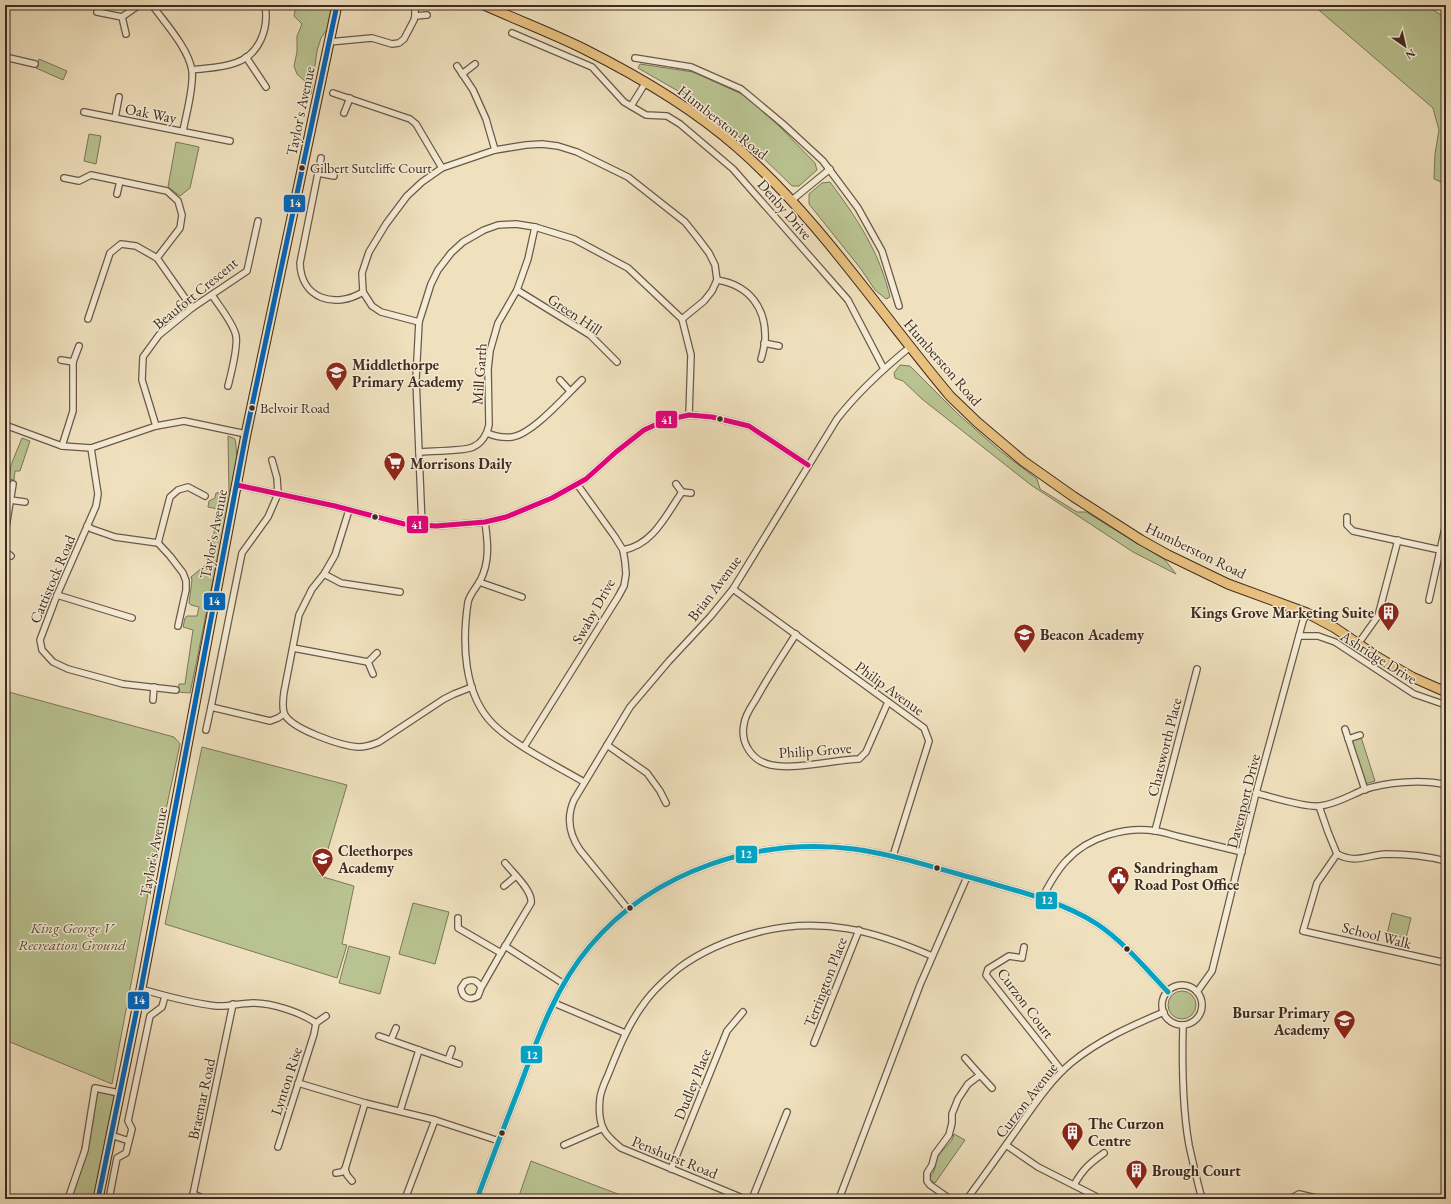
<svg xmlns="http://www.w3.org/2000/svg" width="1451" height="1204" font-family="'EB Garamond',serif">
<rect width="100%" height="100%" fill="#f0e1be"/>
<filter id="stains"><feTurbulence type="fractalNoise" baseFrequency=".005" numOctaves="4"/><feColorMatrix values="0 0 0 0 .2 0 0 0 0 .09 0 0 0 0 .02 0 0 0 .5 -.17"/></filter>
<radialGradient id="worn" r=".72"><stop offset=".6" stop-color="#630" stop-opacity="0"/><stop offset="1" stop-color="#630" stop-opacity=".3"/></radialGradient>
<g fill="#b9c391" stroke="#7c775a">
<path d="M296 5H330L332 8 328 28 321 38 317 51 311 94 306 92 307 83 297 74 294 66 297 52V36L302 24 294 16Z"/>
<path d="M1313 5H1425L1446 18V184L1434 179 1435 154 1439 130 1433 108Z"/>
<path d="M39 59 67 71 63 80 36 68Z"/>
<path d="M640 64 693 72 746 96 781 128 815 163 817 170 799 186H792C757 151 720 118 678 91 665 83 651 76 638 68Z"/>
<path d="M89 134 101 136 96 164 84 161Z"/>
<path d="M176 142 199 147 190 188 180 196 168 187Z"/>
<path d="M830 182C857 218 880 253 890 297L886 299 875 290 861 269 809 204V194L822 183Z"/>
<path d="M900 365 910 366 958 414 999 450 1037 479 1040 489 1077 512H1086L1165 560 1176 574 1133 552 1031 485 922 399 903 381 895 378 894 373Z"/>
<path d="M228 436 235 439C243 481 224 530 215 571 206 611 199 652 190 693L178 692 179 684H185L193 630 183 627 185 618 187 616H197L199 607 191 605 189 603 192 580 191 577 209 562 218 509 208 507 209 501 215 498 216 493 229 492Z"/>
<path d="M22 438 30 441 20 471H15L14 480 9 479 11 465Z"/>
<path d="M5 691 174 737 180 744 149 889 112 1084 5 1040Z"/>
<path d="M1361 737 1375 781 1365 784 1351 740Z"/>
<path d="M202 747 347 785 320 876 354 886 342 944 347 945 337 978 165 924Z"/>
<path d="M413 903 449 912 435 964 399 954Z"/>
<path d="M1392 913 1411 918 1406 938 1387 934Z"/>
<path d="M349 946 390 957 380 994 339 983Z"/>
<circle cx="1182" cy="1005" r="14"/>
<path d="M92 1089 115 1096 95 1192 93 1199H67C81 1164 86 1127 92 1089Z"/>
<path d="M954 1134 965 1140 935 1183 930 1180C930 1176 932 1175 934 1171 936 1166 935 1160 939 1155 944 1147 952 1144 954 1134Z"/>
<path d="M531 1161 631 1199H518Z"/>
</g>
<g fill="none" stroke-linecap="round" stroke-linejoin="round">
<defs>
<g id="street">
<path d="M70 5H71"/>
<path d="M152 5C165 23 189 49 192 71 194 87 186 115 183 131"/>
<path d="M97 12 122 17 139 5"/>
<path d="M415 16 427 15"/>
<path d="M122 17 126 34"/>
<path d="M512 33 592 67 624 102 646 115 667 116 680 124 733 169 848 300 884 369"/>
<path d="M329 42 372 38 392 44 399 43 404 39 414 20 415 16V5"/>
<path d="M5 57 35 64"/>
<path d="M246 57 266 87"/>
<path d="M635 58 691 67 741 89 783 124 823 161 858 208 882 251 899 306"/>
<path d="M457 66 473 90 486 119 495 150"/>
<path d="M192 70C206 68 222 68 235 63 260 55 269 28 265 5"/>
<path d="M462 74 475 64"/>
<path d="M333 93 410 119 416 124 442 168"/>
<path d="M631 106 646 82"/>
<path d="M84 112 230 141"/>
<path d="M344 113 350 98"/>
<path d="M115 118 119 97"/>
<path d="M321 158 300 263C301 299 335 309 363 292"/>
<path d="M318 173 334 176"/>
<path d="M64 178 79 181 91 175 167 191 178 201 182 215 180 228 157 258"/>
<path d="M117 194 120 181"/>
<path d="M792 200 830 169"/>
<path d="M717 280C749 285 767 308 765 341 764 347 763 353 761 359"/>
<path d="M517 290 590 335 617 362"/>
<path d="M212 295C219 306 234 324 236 336 238 348 231 374 228 386"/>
<path d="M88 319 110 253 121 244 136 246 157 258 192 308"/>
<path d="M419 322 381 312 372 306 363 292 362 273 369 252 386 224 407 196 422 182 442 168 495 150 526 145 542 144 558 146 577 152 628 177 685 222 697 237 709 253 715 265 717 280 712 291 704 301 682 319"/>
<path d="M764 343 779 346"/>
<path d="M61 360 73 362"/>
<path d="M560 380 570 391"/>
<path d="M5 425 62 446 91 448 156 426 184 421 246 434"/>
<path d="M156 426 142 380 143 357 159 335 192 308 247 271 258 221"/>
<path d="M487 433C494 436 504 438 512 437 533 434 566 395 582 380"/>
<path d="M62 446 73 411V362L79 346"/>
<path d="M91 448 98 494 96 506 57 595 40 640 42 650 53 662 68 669 123 684 176 690"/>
<path d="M419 452C430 451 466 451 473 447 482 443 487 434 489 425L488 369 490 351 498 323 517 290 528 259 535 227"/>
<path d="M676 484 682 492 691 493"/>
<path d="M237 485 335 506 404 524 436 526 485 522 506 517 552 498 586 479 616 452 644 430 666 420 689 415 712 417 749 426 808 465"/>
<path d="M10 500 25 502"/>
<path d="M349 510 335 555 324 574 312 589 299 615 284 692C283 699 282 706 284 713 290 729 342 746 358 747 365 747 372 745 379 742L444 699 454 694 472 687"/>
<path d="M1347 517V525L1353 531 1440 550"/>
<path d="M485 522C488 543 490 562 480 581 476 588 470 594 468 602 462 642 463 695 494 725 517 747 557 766 584 782"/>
<path d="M87 526 92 529 115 537 158 543 170 556 183 573 186 581V590L178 626"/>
<path d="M422 526 416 379 419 322 431 284 438 270 451 253 463 242 484 230 498 225 516 224 535 227 574 239 628 268 682 319 691 355 689 415"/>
<path d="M5 533 13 484"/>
<path d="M158 543 170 497 178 490 188 487 205 496"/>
<path d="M623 550C653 545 666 515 682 492"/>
<path d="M5 551 11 556"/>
<path d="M324 574 341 583 400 592"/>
<path d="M479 582 522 597"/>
<path d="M733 589 924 728 929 741 893 856"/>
<path d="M57 595 132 618"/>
<path d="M1429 600 1445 528"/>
<path d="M796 634C782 656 768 677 756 699 751 707 745 715 744 724 740 743 752 761 771 765 795 770 833 760 859 759L866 752 888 702"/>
<path d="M1299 636H1318L1335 642 1414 694 1446 705"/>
<path d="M1358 644 1378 616 1398 540"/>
<path d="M293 648 368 662"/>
<path d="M373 674 368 662 377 653"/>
<path d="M153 700 154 687"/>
<path d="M211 707 270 721 278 718 284 714"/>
<path d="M1345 729 1365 790"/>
<path d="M206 730 211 707 242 553 268 517 278 494 277 478 272 460"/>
<path d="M1348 739 1360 735"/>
<path d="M607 745 647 773 660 791 666 803"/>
<path d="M524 747 618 597 624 586 626 574 625 562 623 550 615 537 577 484"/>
<path d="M1256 793C1271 797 1307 808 1320 806 1336 804 1349 796 1363 790 1386 782 1423 779 1446 785"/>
<path d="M1319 806 1328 832 1337 854 1317 883 1303 931 1446 963"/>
<path d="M1155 831 1197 669"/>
<path d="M1337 854C1355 864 1368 855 1386 854 1406 854 1427 856 1446 861"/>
<path d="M504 886 516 876"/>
<path d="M1042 898C1049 885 1056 871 1067 860 1088 837 1126 826 1156 831 1164 832 1172 835 1180 837 1201 842 1221 847 1242 852"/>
<path d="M628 909 580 850C569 834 566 818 574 800L630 707 669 661 710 617 733 589 837 419C858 392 883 369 910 347"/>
<path d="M458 918V928L501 953"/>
<path d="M505 946 564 984"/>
<path d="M1024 947 1022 958 1009 956 988 969 986 975 1062 1071"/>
<circle cx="1182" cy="1005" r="20"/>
<path d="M481 988C478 981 473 978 465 982L461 988C462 998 470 1001 478 996L481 988 501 953 531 903C533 891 513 873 505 863"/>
<path d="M141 989C165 996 191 1003 216 1006 228 1007 241 1003 253 1003 272 1003 300 1012 316 1023"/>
<path d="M1197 992 1212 971 1256 793 1303 621 1307 613"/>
<path d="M554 1003 625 1033"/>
<path d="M1183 1025C1182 1064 1182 1106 1189 1145 1193 1163 1197 1181 1202 1199"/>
<path d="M379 1036 459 1064"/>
<path d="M391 1040 396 1028"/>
<path d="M814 1043 859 930"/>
<path d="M965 1058 980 1075"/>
<path d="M448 1060 452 1049"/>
<path d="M298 1083 365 1103 435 1120 499 1141"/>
<path d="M400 1111 419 1050"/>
<path d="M111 1135 129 1141"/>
<path d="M564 1145 603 1128"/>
<path d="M1006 1145 1038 1167 1101 1199"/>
<path d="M278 1147 314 1034 316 1023 326 1016"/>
<path d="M671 1169 727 1031 743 1012"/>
<path d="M336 1173 342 1172 345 1169"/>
<path d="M352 1181 347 1175 345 1169 365 1103"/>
<path d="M1074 1185C1083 1169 1089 1164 1104 1153"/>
<path d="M193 1194 205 1199"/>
<path d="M68 1199 85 1150 95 1088 119 1093"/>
<path d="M109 1199 117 1158 126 1153 132 1129 128 1121 150 1016 162 1007 165 996"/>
<path d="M192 1199 233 1004"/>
<path d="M405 1199 435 1120"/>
<path d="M477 1199C491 1161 505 1124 520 1086 538 1037 556 986 590 946 654 870 758 837 854 849 896 855 936 868 976 879 1017 891 1061 901 1097 924 1124 942 1146 969 1168 992"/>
<path d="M745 1199 621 1148C614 1142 606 1136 603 1128 599 1119 599 1107 600 1098 601 1090 605 1082 608 1075 618 1050 628 1024 645 1002 654 989 667 978 679 968 703 950 731 939 759 932 821 916 875 931 932 956"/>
<path d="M752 1199 787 1112"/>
<path d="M839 1199 920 985 967 877"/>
<path d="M950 1199 930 1185 927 1181V1173L932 1165 935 1154 949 1135 952 1123V1114L958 1099 968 1084 980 1075 992 1088"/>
<path d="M967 1199C986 1173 1004 1148 1022 1122 1037 1101 1051 1080 1071 1063 1099 1040 1131 1026 1164 1012"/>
<path d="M1290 1199 1299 1194 1320 1199"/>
</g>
<g id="primary">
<path d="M484 5C517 20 552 33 584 49 638 76 693 108 738 148 820 220 880 313 950 396L977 422 1023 461 1074 497 1141 540 1168 555 1228 584 1307 613 1335 628 1379 658 1412 677 1446 692"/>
<path d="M98 1199 141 989 246 434 337 5"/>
</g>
</defs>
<use href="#street" stroke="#6b5849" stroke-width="8"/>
<use href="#primary" stroke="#3f2b22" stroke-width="11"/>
<use href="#street" stroke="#f5ecd5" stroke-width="5.5"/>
<use href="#primary" stroke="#e8c07f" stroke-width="9"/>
<defs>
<path id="bus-1" d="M477 1199C491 1161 505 1124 520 1086 538 1037 556 986 590 946 654 870 758 837 854 849 896 855 936 868 976 879 1017 891 1061 901 1097 924 1124 942 1146 969 1168 992"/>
<path id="bus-2" d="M237 485 335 506 404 524 436 526 485 522 506 517 552 498 586 479 616 452 644 430 666 420 689 415 712 417 749 426 808 465"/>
<path id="bus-3" d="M98 1199 141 989 246 434 337 5"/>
</defs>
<use href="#bus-1" stroke="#f5ecd5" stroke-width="8"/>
<use href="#bus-2" stroke="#f5ecd5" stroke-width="8"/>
<use href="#bus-3" stroke="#f5ecd5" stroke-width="8"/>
<use href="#bus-1" stroke="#03a3c5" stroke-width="5"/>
<use href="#bus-2" stroke="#e5007d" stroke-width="5"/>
<use href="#bus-3" stroke="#0065bd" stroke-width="5"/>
</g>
<defs>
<symbol id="school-pin" viewBox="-11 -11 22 30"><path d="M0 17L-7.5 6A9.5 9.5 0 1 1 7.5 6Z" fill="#8f2418" stroke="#f5ecd5"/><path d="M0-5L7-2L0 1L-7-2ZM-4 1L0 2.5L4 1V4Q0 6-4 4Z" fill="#fff"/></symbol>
<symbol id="supermarket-pin" viewBox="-11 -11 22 30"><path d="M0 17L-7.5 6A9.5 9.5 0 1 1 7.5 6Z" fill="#8f2418" stroke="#f5ecd5"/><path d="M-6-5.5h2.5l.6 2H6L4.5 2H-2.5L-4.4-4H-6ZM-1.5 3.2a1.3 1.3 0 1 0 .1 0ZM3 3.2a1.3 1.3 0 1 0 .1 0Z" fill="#fff"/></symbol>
<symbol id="building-pin" viewBox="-11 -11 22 30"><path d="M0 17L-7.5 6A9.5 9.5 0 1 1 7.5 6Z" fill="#8f2418" stroke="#f5ecd5"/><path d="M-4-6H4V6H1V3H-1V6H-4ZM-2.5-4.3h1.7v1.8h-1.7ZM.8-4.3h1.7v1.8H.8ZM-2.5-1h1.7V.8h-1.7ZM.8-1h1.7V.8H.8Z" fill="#fff"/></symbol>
<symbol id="civic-pin" viewBox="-11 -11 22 30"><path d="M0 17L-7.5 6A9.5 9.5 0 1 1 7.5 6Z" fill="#8f2418" stroke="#f5ecd5"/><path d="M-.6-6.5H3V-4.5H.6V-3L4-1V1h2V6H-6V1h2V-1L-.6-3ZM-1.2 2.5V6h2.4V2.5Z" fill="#fff"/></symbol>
</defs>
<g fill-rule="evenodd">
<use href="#school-pin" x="324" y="360" width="25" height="34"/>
<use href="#supermarket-pin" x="382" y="450" width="25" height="34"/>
<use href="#building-pin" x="1376" y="600" width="25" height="34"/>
<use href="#school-pin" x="1012" y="622" width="25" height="34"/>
<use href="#school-pin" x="310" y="846" width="25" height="34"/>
<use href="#civic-pin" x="1106" y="864" width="25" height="34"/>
<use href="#school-pin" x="1332" y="1008" width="25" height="34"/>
<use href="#building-pin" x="1060" y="1120" width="25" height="34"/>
<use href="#building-pin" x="1124" y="1158" width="25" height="34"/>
</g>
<g fill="#3f2b22" stroke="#f5ecd5" stroke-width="1.5">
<circle cx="302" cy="168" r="3.5"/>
<circle cx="252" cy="408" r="3.5"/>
<circle cx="720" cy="419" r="3.5"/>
<circle cx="375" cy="517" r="3.5"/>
<circle cx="937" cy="868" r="3.5"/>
<circle cx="630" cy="908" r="3.5"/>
<circle cx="1127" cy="949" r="3.5"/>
<circle cx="502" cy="1133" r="3.5"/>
</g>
<g text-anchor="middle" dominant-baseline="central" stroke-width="3" stroke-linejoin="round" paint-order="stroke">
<g font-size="14" fill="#3f2b22" stroke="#f5ecd5" text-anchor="start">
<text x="310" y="168">Gilbert Sutcliffe Court</text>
<text x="260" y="408">Belvoir Road</text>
</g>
<g font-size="15" fill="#3f2b22" stroke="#f5ecd5">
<text transform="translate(300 111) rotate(-78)">Taylor's Avenue</text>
<text transform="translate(151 113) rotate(11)">Oak Way</text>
<text transform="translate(723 122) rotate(38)">Humberston Road</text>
<text transform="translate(785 209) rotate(49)">Denby Drive</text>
<text transform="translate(195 293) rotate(-39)">Beaufort Crescent</text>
<text transform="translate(575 314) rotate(34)">Green Hill</text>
<text transform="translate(943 362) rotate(49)">Humberston Road</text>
<text transform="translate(479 374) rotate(-86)">Mill Garth</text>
<text transform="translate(213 534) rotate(-79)">Taylor's Avenue</text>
<text transform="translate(1196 550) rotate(26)">Humberston Road</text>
<text transform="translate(52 579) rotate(-67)">Cattistock Road</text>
<text transform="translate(714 588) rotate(-53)">Brian Avenue</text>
<text transform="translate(593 611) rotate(-61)">Swaby Drive</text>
<text transform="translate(1379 657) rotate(32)">Ashridge Drive</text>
<text transform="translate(890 688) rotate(36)">Philip Avenue</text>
<text transform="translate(1164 747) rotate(-76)">Chatsworth Place</text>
<text transform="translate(815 750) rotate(-4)">Philip Grove</text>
<text transform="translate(1243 801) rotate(-76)">Davenport Drive</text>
<text transform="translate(153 852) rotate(-79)">Taylor's Avenue</text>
<text transform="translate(1377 935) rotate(14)">School Walk</text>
<text transform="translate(825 982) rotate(-69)">Terrington Place</text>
<text transform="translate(1026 1003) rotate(53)">Curzon Court</text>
<text transform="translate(286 1081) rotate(-72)">Lynton Rise</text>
<text transform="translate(692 1084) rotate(-68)">Dudley Place</text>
<text transform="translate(201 1099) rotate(-78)">Braemar Road</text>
<text transform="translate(1026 1100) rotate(-52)">Curzon Avenue</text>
<text transform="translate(675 1157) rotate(22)">Penshurst Road</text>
</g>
<g font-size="15" font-weight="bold" fill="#3f2b22" stroke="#f5ecd5" text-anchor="start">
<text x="352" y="364">Middlethorpe<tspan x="352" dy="17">Primary Academy</tspan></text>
<text x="410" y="463">Morrisons Daily</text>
<text x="1374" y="612" text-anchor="end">Kings Grove Marketing Suite</text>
<text x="1040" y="634">Beacon Academy</text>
<text x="338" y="850">Cleethorpes<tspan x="338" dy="17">Academy</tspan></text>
<text x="1134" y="867">Sandringham<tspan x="1134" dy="17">Road Post Office</tspan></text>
<text x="1330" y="1012" text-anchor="end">Bursar Primary<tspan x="1330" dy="17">Academy</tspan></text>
<text x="1088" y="1123">The Curzon<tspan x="1088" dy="17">Centre</tspan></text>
<text x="1152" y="1170">Brough Court</text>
</g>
<g font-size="15" font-style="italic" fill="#5e513e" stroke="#f5ecd5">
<text x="72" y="927">King George V<tspan x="72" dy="17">Recreation Ground</tspan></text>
</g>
</g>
<g stroke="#f5ecd5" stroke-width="1.5">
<rect x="283" y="194" width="23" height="19" rx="4" fill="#0065bd"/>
<rect x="655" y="410" width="23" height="19" rx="4" fill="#e5007d"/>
<rect x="406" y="515" width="23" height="19" rx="4" fill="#e5007d"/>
<rect x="203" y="592" width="23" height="19" rx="4" fill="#0065bd"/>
<rect x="735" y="845" width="23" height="19" rx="4" fill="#03a3c5"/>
<rect x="1035" y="891" width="23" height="19" rx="4" fill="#03a3c5"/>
<rect x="127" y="991" width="23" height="19" rx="4" fill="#0065bd"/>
<rect x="520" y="1045" width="23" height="19" rx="4" fill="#03a3c5"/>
</g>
<g font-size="11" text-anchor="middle" font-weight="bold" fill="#fff">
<text x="295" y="207">14</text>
<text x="667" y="424">41</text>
<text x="417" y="529">41</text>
<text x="214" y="605">14</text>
<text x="746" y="858">12</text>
<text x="1047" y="904">12</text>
<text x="139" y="1004">14</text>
<text x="532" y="1059">12</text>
</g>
<rect width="1451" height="1204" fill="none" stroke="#f0e1be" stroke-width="20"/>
<rect x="6" y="6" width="1439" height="1192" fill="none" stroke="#3f2b22" stroke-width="2"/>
<rect x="10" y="10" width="1431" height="1184" fill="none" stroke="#3f2b22"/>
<g transform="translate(1405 46) rotate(146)" stroke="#f5ecd5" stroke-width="3" paint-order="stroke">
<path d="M0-3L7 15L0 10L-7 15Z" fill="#3f2b22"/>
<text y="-6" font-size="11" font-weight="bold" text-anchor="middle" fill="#3f2b22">N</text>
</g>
<rect width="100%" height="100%" filter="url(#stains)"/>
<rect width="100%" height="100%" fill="url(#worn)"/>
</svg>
